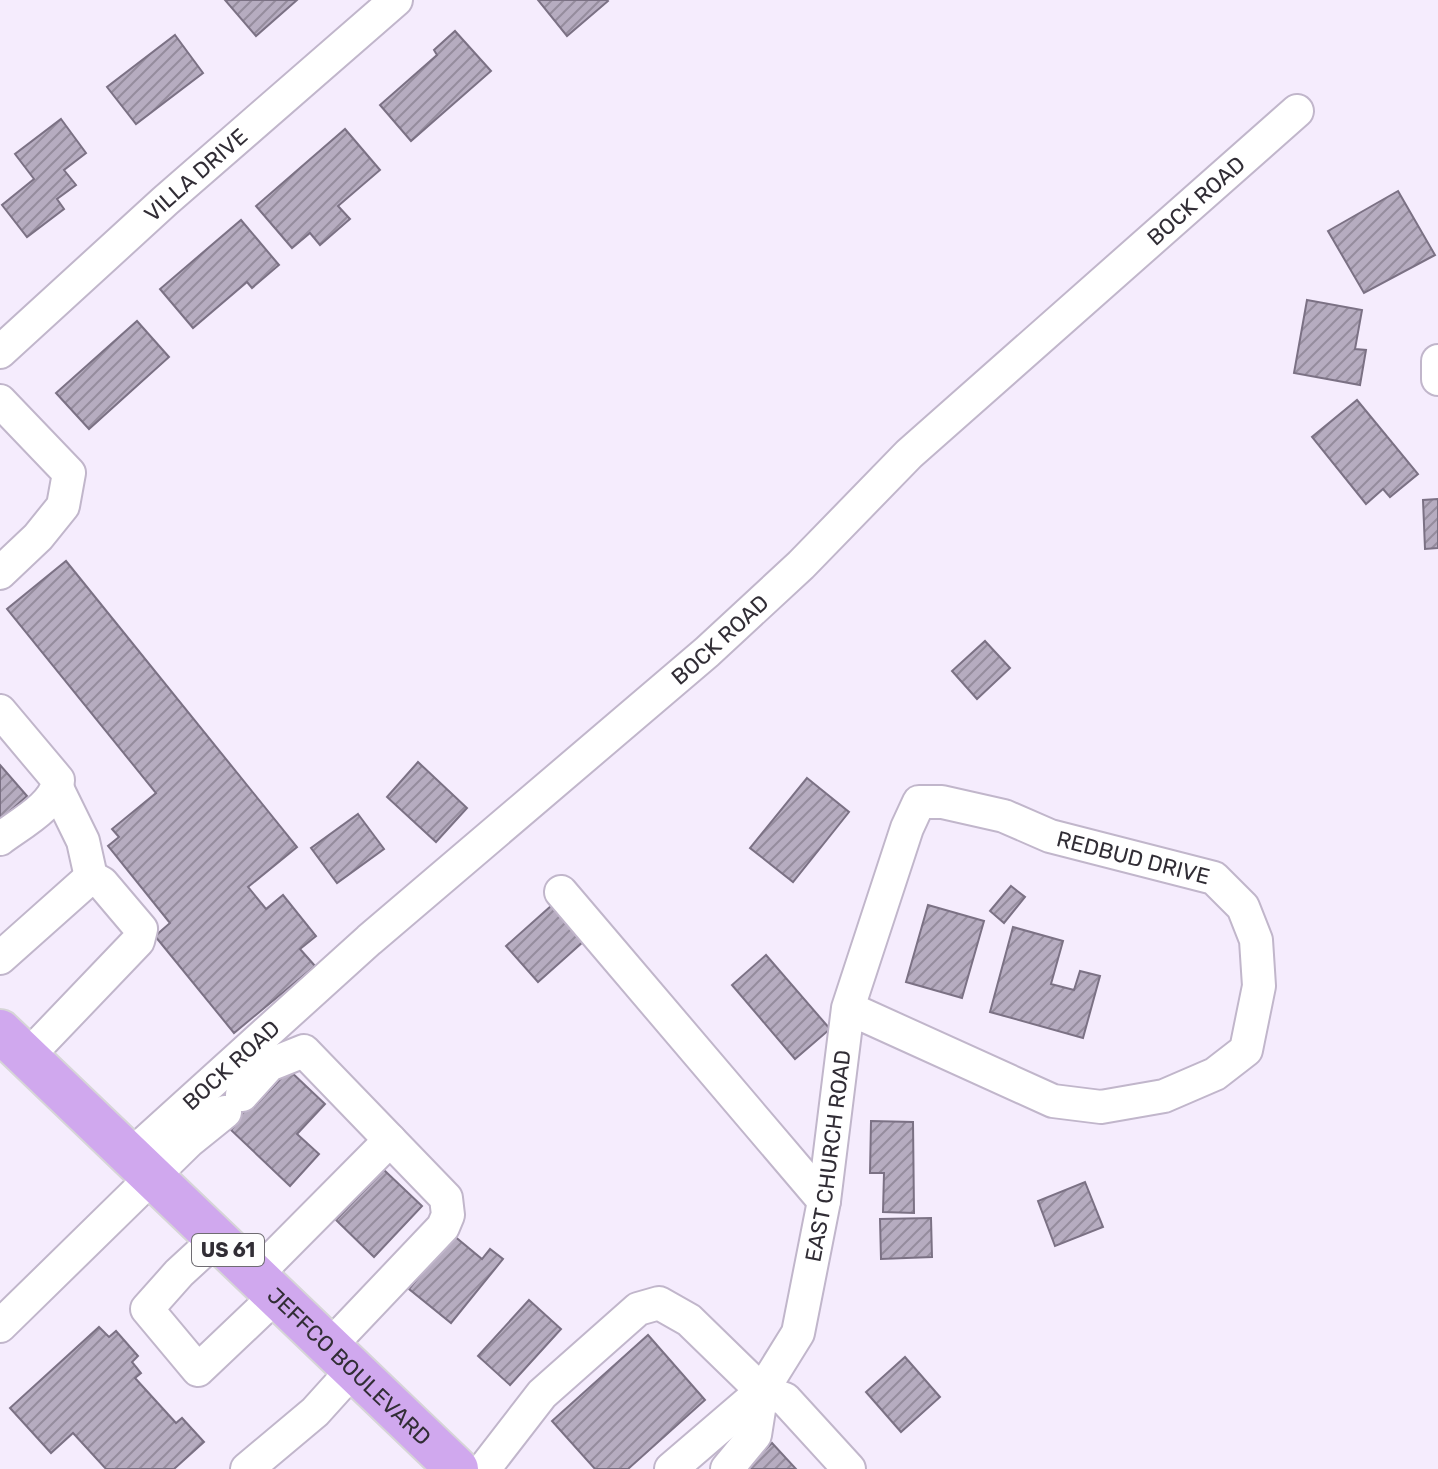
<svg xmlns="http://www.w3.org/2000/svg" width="1438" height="1469" font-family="Rubik,sans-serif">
<defs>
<pattern id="building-hatch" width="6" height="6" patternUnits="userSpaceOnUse" patternTransform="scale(2)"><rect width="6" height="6" fill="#b6acc0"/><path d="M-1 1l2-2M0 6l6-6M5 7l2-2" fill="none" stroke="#958c9d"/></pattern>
</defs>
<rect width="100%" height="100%" fill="#f5ecfd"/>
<g fill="url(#building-hatch)" stroke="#7b7184" stroke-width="2">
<path d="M225 0H297L256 36Z"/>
<path d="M538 0H607L608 1 567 36Z"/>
<path d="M455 31 491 71 411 141 380 105 437 55 434 50Z"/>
<path d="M175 35 203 73 136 124 107 87Z"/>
<path d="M61 119 86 153 64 170 76 185 57 199 64 209 27 237 2 205 34 179 15 154Z"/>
<path d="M345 129 380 170 338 206 350 219 320 245 310 233 292 248 256 206Z"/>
<path d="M1398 191 1435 255 1364 293 1328 231Z"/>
<path d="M241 220 279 265 252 288 247 282 193 328 160 289Z"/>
<path d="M1307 300 1362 310 1355 349 1366 350 1360 385 1294 373Z"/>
<path d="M137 321 169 357 89 429 56 393Z"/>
<path d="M1357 400 1418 474 1390 497 1383 489 1366 504 1312 437Z"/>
<path d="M1438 499V548L1425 549 1423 500Z"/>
<path d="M66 561 297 847 248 887 266 909 283 895 316 936 300 949 315 966 234 1033 155 936 170 923 108 846 119 837 112 829 156 793 7 609Z"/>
<path d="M985 641 1010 668 977 699 952 671Z"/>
<path d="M418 762 467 808 436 842 387 797Z"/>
<path d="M0 765 27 796 0 820Z"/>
<path d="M807 778 849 812 793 882 750 848Z"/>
<path d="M358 814 384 849 337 883 311 848Z"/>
<path d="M1011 886 1025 897 1004 923 990 911Z"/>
<path d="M928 905 984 921 962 998 906 982Z"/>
<path d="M551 906 583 942 538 982 506 946Z"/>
<path d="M1013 927 1063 941 1051 984 1074 990 1080 971 1100 976 1083 1038 990 1012Z"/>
<path d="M766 955 830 1029 795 1059 732 985Z"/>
<path d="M289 1070 325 1104 297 1134 319 1154 290 1186 231 1130 237 1123 220 1106 236 1089 254 1107Z"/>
<path d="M871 1121 913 1122 914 1213 883 1212 884 1173H870Z"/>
<path d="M384 1170 422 1206 374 1257 336 1220Z"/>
<path d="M1085 1182 1103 1227 1055 1246 1038 1201Z"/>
<path d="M931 1218 932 1257 881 1259 880 1219Z"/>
<path d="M453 1235 482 1259 490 1249 503 1259 451 1323 409 1289Z"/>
<path d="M529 1300 561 1329 510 1385 478 1356Z"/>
<path d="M99 1327 109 1337 116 1331 138 1356 132 1362 141 1373 135 1378 176 1423 182 1418 204 1442 174 1469H106L73 1433 51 1453 10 1408Z"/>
<path d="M648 1335 705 1400 628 1469H595L552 1421Z"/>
<path d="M905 1357 940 1397 901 1432 866 1392Z"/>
<path d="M772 1443 796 1469H744Z"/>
</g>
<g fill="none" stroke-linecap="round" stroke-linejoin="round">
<defs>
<g id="minor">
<path id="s1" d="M0 352 165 201 396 0"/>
<path d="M1438 361V379"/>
<path d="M0 401 69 473 63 506 38 537 0 573"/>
<path d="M0 711 58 780C57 805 18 825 0 839"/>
<path d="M58 790 83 841 91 877"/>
<path d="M561 892 824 1201"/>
<path d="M0 958 91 877 102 883 141 929 138 941 27 1057"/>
<path d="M242 1095 269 1065 304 1051 446 1198 448 1215 443 1227 329 1347"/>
<path id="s2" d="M130 1156 369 940 707 652 801 565 909 454 1297 111"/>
<path d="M216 1239 179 1273 147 1309 198 1370 277 1295"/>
<path d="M256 1275 390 1140"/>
<path d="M0 1326 189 1141 225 1112"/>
<path d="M247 1469 315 1412 352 1371"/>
<path d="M484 1469 542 1394 638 1309 659 1303 689 1320 762 1391"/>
<path id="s3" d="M671 1469 762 1391 798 1333 824 1201 848 1008 907 828 919 802H942L1004 816 1050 836 1214 878 1243 907 1256 940 1259 986 1246 1050 1215 1074 1164 1096 1101 1107 1053 1101 848 1008"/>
<path d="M727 1469 755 1435 762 1391 785 1399 849 1469"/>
</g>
<g id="major">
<path id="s4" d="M0 1031 457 1469"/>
</g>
</defs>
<use href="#minor" stroke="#c1b6cb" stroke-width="36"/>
<use href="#major" stroke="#d6d5d7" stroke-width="46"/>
<use href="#minor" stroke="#fff" stroke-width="32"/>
<use href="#major" stroke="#d0a8ee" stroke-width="42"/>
</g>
<g text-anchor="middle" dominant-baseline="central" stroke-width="6" stroke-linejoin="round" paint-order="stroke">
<rect fill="#fdfdfd" stroke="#6e6b71" stroke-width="2" x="192" y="1234" width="72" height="32" rx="6"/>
<g font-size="20" font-weight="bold" fill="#312d35">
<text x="228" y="1250">US 61</text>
</g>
<g font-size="22" fill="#312d35" stroke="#fdfdfd">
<text stroke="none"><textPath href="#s1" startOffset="264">VILLA DRIVE</textPath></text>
<text stroke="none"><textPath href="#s2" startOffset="1432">BOCK ROAD</textPath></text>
<text stroke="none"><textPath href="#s2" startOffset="784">BOCK ROAD</textPath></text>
<text stroke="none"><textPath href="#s3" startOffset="958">REDBUD DRIVE</textPath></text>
<text stroke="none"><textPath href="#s2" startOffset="136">BOCK ROAD</textPath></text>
<text stroke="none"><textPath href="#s3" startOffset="368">EAST CHURCH ROAD</textPath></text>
<text stroke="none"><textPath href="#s4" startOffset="484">JEFFCO BOULEVARD</textPath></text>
</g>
</g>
</svg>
